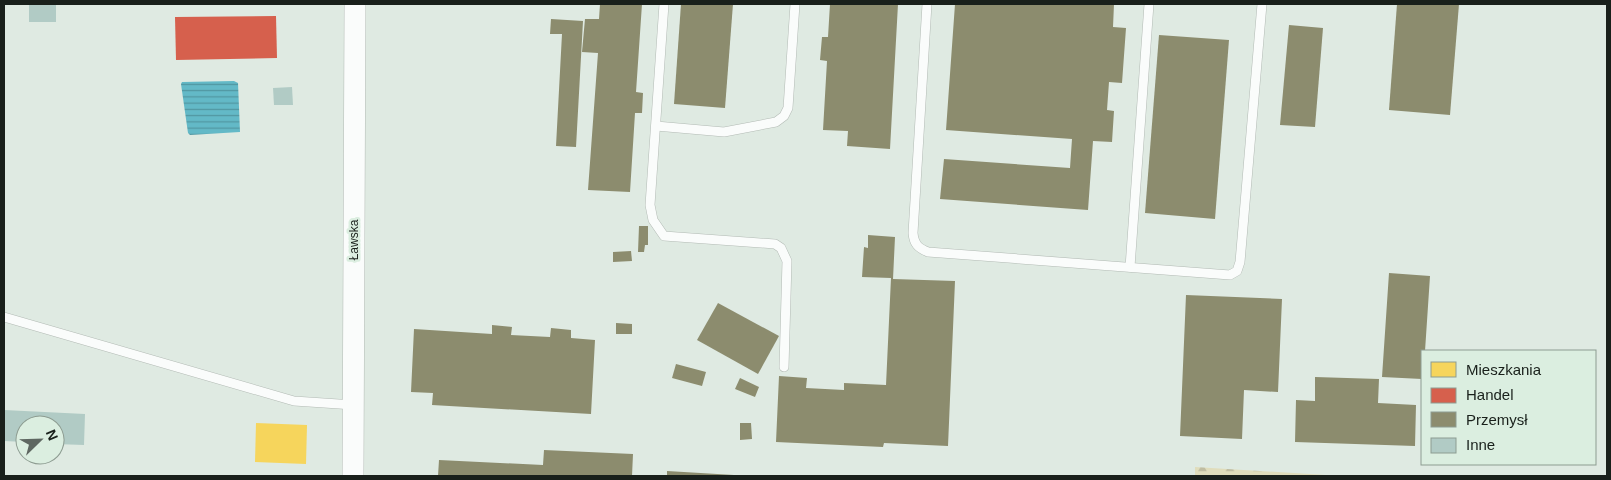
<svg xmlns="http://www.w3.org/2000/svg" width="1611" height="480" font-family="Arial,sans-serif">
<defs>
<pattern id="forest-firs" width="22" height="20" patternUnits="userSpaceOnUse" patternTransform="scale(1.25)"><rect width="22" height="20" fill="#e0ddbc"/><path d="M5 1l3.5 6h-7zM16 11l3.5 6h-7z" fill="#c0bda1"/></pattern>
<pattern id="water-rules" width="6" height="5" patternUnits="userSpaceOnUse" patternTransform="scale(1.25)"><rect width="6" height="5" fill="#63b9c7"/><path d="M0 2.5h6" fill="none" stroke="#5196a1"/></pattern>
</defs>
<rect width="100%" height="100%" fill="#dfeae2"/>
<path fill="url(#forest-firs)" d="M1195 467 1342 476H1195Z"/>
<path fill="url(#water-rules)" d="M234 81 238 83 240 132 190 135 188 133 181 84 182 82Z"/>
<path fill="#f6d55c" d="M256 423 307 425 306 464 255 462Z"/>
<path fill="#d6604d" d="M276 16 277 58 176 60 175 17Z"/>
<g fill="#8c8c6e">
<path d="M600 4H642L636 92 643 93 642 113H635L630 192 588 190 598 53 582 52 585 19H599Z"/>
<path d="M681 4H733L725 108 674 104Z"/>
<path d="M830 4H898L890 149 847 146 848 131 823 130 827 61 820 60 822 37H828Z"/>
<path d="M955 4H1114L1113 27 1126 28 1122 83 1109 82 1107 110 1114 111 1112 142 1093 141 1088 210 940 199 944 159 1070 168 1072 139 946 130Z"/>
<path d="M1397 4H1459L1450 115 1389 110Z"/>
<path d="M551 19 583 21 576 147 556 146 562 34H550Z"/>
<path d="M1289 25 1323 28 1315 127 1280 125Z"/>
<path d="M1159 35 1229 40 1215 219 1145 213Z"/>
<path d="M639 226H648V245H645L644 252H638Z"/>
<path d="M868 235 895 237 893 279 955 281 948 446 884 443 883 447 776 442 779 376 807 378 806 388 844 390V383L886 385 891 278 862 277 864 247 868 248Z"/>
<path d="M631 251 632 261 613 262V252Z"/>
<path d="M1389 273 1430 276 1425 351H1422V379L1382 377Z"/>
<path d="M1186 295 1282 299 1278 392 1244 390 1242 439 1180 436Z"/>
<path d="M718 303 779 336 758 374 697 340Z"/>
<path d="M616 323 632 324V334H616Z"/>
<path d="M492 325 512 327 511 335 550 337 551 328 571 330V338L595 340 591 414 432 405 433 393 411 392 414 329 492 334Z"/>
<path d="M676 364 706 372 702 386 672 378Z"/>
<path d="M1315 377 1379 379 1378 403 1416 405 1415 446 1295 442 1296 400 1315 401Z"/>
<path d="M740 378 759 387 755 397 735 389Z"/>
<path d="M740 423H751L752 439 740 440Z"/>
<path d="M544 450 633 454 632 476H438L439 460 543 465Z"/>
<path d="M667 471 734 475V476H667Z"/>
</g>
<g fill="#b1cbc5">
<rect x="29" y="4" width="27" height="18"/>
<path d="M292 87 293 105H274L273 88Z"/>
<path d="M4 410 85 414 84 445 55 444V425H25V442L4 441Z"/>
</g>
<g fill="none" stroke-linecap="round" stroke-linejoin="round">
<defs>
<g id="service">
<path d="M664 4 650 205 653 220 664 236 775 244 781 248 787 261 784 367"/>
<path d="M927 4 913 233C914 244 918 248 928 252L1230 275 1237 271 1240 262 1262 4"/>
<path d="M656 126 724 132 776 122 784 116 788 108 795 4"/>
<path d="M1130 267 1149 4"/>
<path d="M4 317 294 401 354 405"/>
</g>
<path id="tertiary" d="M353 476 355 4"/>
</defs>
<use href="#service" stroke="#b2bab4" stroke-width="10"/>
<use href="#tertiary" stroke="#b2bab4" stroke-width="22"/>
<use href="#service" stroke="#fafcfb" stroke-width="9"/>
<use href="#tertiary" stroke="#fafcfb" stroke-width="21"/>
</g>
<g text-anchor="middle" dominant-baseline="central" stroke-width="5" stroke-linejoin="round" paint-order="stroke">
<g font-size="12" fill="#19201b" stroke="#dbeee0">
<text transform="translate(354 240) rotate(-90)">Ławska</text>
</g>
</g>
<rect width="1611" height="480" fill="none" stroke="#19201b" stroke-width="10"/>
<rect x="1421" y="350" width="175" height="115" fill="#dbeee0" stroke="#8d9c91"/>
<rect x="1431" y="362" width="25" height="15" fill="#f6d55c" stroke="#8d9c91"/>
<text x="1466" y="375" font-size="15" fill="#19201b">Mieszkania</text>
<rect x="1431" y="388" width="25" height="15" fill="#d6604d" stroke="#8d9c91"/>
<text x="1466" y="400" font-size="15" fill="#19201b">Handel</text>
<rect x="1431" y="412" width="25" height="15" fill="#8c8c6e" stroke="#8d9c91"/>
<text x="1466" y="425" font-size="15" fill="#19201b">Przemysł</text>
<rect x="1431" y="438" width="25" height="15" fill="#b1cbc5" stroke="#8d9c91"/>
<text x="1466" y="450" font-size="15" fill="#19201b">Inne</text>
<g transform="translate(40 440) rotate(67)"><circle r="24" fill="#dbeee0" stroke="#8d9c91"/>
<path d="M0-4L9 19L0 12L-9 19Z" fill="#5e6761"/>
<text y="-8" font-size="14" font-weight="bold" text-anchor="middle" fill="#19201b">N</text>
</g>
</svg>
